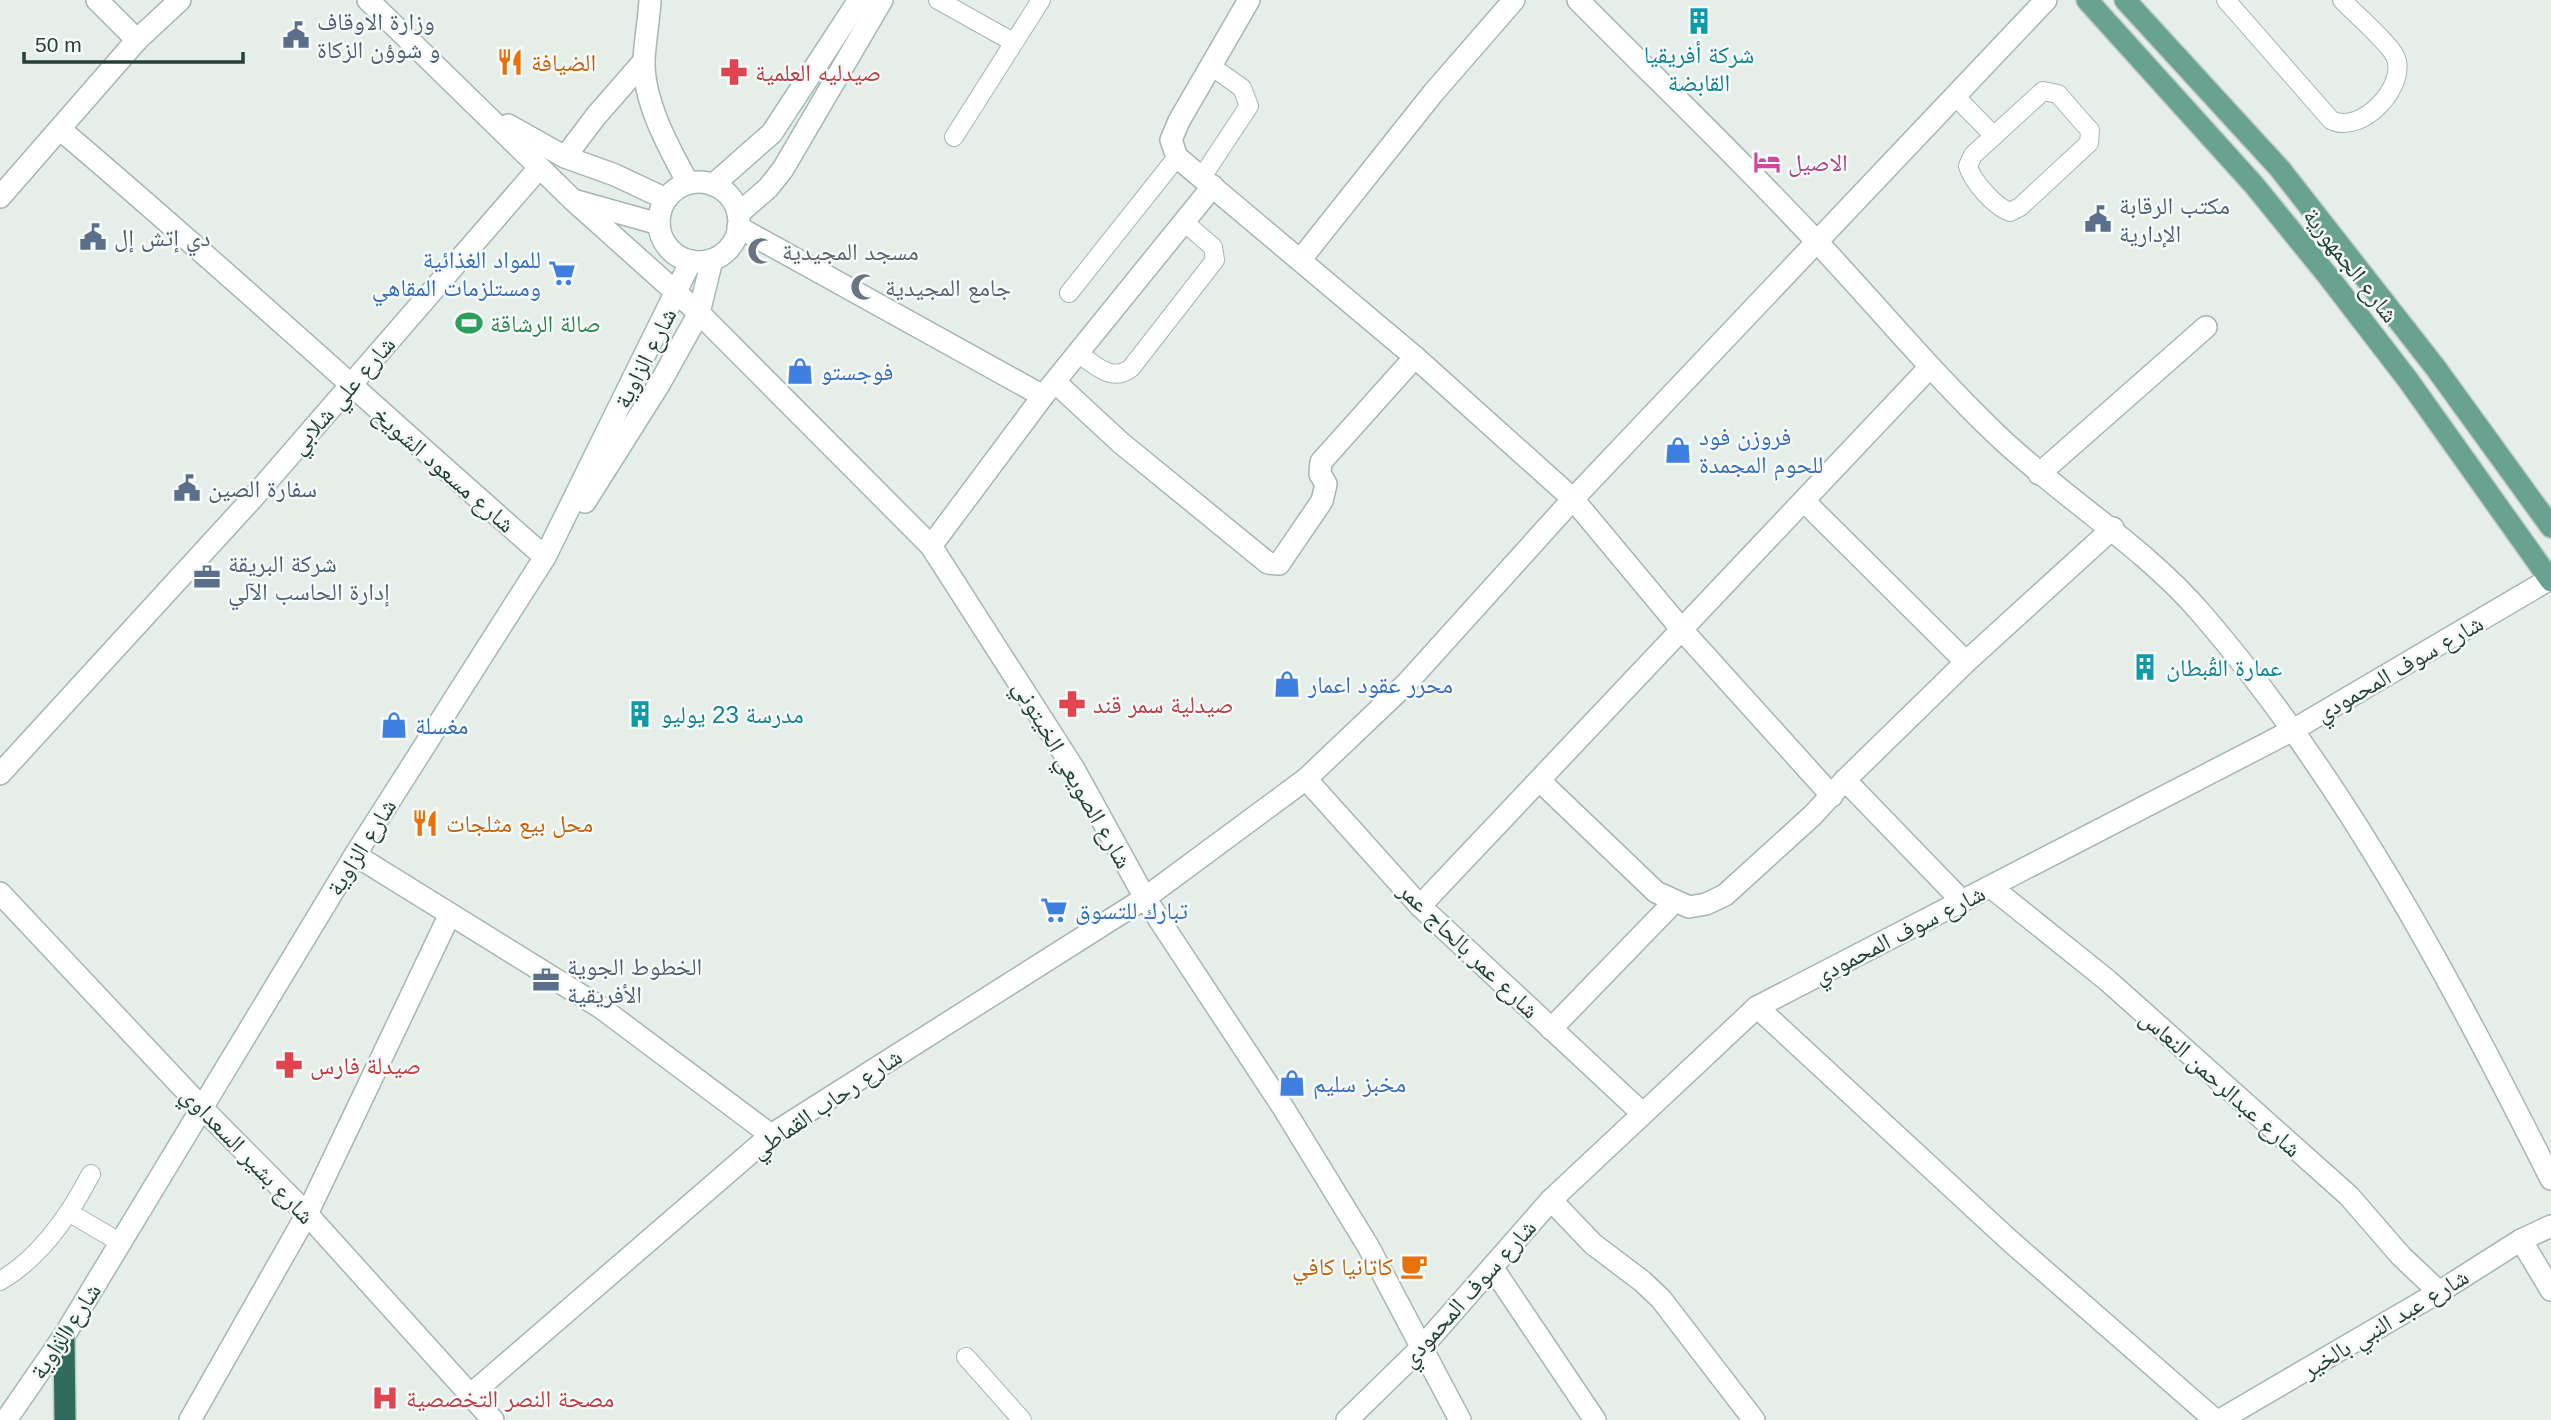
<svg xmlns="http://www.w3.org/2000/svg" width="2551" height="1420" font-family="Helvetica,'Noto Naskh Arabic',sans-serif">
<rect width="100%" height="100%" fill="#e5eee9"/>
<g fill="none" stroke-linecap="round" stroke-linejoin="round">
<defs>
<g id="lane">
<path d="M938 0 1013 42"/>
<path d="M2226 0 2331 120C2362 136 2409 84 2395 56 2387 41 2355 14 2342 0"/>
<path d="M2043 91 2058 94 2085 125 2090 130 2089 143 2020 207 2010 212C1995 207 1972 181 1968 166L1973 155Z"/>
<path d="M1955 96 1994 136"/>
<path d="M954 137 1041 0"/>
<path d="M1202 177 1249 106 1242 88 1211 66"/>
<path d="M1069 293 1177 157"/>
<path d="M1078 353C1095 365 1112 383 1131 368L1215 260 1213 247 1184 222"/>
<path d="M70 1213 121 1243"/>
<path d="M0 1281C40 1258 70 1214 91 1174"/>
<path d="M966 1357 1022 1420"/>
</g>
<g id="street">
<path d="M97 0 137 40"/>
<path d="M368 0 573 200 699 313 931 546 1074 769 1145 898 1284 1109 1368 1246 1460 1420"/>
<path d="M650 0C649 20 645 40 644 60 643 102 669 148 688 183"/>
<path d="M1249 0 1179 121 1171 140 1177 157 1415 357 1573 499 1683 631 1832 796"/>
<path d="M1578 0C1658 81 1740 159 1818 243 1878 307 1933 374 1997 435 2063 498 2141 544 2201 613 2347 782 2451 981 2551 1179"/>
<path d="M508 125 565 157 615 175 666 199"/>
<path d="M61 130C225 269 383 415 545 557"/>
<path d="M565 157 596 116 644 61"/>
<path d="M0 197 137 40 180 0"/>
<path d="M577 201 659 224"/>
<path d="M738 227 1043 396"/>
<path d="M1301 259 1434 92 1514 0"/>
<path d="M1055 382 1121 443 1268 563 1279 564 1322 501 1326 484 1320 474 1321 462 1415 357"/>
<path d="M2039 474 2206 327"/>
<path d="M1804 501 1966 662"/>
<path d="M931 546 1043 396 1213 186"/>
<path d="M0 774 251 500 539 168"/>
<path d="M1306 779 1420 906 1642 1113"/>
<path d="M1845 780 1962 901"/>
<path d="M1541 782 1656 892 1689 907 1706 904 1725 895 1813 815 1845 780 1966 662 2113 528"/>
<path d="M355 855 600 1007 771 1135"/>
<path d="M1991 887 2107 980 2349 1196 2401 1256 2439 1292"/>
<path d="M0 893 203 1109 307 1214 493 1420"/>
<path d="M1420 906 1929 368"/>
<path d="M1757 1007 2009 1240 2215 1420"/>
<path d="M1551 1029 1674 902"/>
<path d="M1551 1200 1593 1244 1642 1281 1661 1299 1754 1420"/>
<path d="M2521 1240 2551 1290"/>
<path d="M1492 1267 1595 1420"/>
<path d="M469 1396 771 1135 1145 898 1306 779 1406 684 1573 499 2046 0"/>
<path d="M190 1420 307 1214 450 914"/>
<path d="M1347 1420 1422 1347 1551 1200 1757 1007 2293 730 2550 579"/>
<path d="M2220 1420 2439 1292 2521 1240 2551 1226"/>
</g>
<g id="secondary">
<circle cx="699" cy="222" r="40"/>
<path d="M713 185 772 133 859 0"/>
<path d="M738 214 768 188 783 169 882 0"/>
<path d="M585 502 660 383 699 313 712 260"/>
<path d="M6 1420 64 1336 355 855 545 557 691 261"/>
</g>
<g id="primary">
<path d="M2087 0 2254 185 2328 276 2408 380 2551 581"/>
<path d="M2125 0 2280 169 2435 367 2551 527"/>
</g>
<path id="highway" d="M64 1336 65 1420"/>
</defs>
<use href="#lane" stroke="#a7b6b0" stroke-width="20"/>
<use href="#street" stroke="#a7b6b0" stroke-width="24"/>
<use href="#secondary" stroke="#a3b9b1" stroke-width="24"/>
<use href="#primary" stroke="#c2cac7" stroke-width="24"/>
<use href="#highway" stroke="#c2cac7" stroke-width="24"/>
<use href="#lane" stroke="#fff" stroke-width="18"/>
<use href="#street" stroke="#fff" stroke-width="21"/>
<use href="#secondary" stroke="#fff" stroke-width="21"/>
<use href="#primary" stroke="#6aa292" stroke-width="21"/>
<use href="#highway" stroke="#306b5d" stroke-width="21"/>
</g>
<defs>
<symbol id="building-bare" viewBox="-9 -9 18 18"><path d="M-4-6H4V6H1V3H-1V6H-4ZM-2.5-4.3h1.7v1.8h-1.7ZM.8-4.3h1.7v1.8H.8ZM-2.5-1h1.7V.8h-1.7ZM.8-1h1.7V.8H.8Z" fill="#0f9aa8" stroke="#f6faf8" stroke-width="2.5" paint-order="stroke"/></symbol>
<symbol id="civic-bare" viewBox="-9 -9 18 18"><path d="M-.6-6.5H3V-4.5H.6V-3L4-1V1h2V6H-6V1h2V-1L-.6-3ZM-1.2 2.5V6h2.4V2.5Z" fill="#5c6f8a" stroke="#f6faf8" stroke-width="2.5" paint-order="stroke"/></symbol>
<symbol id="restaurant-bare" viewBox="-9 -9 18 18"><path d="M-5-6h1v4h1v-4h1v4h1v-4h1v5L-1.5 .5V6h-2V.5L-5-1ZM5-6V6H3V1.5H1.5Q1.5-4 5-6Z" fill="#e8710a" stroke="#f6faf8" stroke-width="2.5" paint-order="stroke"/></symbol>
<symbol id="pharmacy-bare" viewBox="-9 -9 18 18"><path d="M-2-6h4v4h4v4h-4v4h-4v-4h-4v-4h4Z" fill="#e0444e" stroke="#f6faf8" stroke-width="2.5" paint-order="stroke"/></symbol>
<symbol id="hotel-bare" viewBox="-9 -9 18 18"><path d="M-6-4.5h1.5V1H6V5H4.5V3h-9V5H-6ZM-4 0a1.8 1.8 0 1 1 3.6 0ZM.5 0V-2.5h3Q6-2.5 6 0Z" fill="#d1479c" stroke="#f6faf8" stroke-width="2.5" paint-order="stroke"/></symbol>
<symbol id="mosque-bare" viewBox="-9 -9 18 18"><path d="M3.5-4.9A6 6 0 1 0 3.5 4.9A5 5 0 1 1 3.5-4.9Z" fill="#6b7280" stroke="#f6faf8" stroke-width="2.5" paint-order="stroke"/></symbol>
<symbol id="supermarket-bare" viewBox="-9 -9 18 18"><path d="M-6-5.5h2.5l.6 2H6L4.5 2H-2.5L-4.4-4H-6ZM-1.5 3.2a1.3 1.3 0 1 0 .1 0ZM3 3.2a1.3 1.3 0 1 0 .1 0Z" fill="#3f7fe0" stroke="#f6faf8" stroke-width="2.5" paint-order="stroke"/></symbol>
<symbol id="stadium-bare" viewBox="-9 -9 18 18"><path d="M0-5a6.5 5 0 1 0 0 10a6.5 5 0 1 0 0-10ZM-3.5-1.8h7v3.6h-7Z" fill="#2e9e5b" stroke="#f6faf8" stroke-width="2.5" paint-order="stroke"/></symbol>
<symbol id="shop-bare" viewBox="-9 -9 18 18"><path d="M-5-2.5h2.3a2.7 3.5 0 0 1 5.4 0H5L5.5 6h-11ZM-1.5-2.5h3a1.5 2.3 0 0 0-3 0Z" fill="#3f7fe0" stroke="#f6faf8" stroke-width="2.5" paint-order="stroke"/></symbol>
<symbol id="office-bare" viewBox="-9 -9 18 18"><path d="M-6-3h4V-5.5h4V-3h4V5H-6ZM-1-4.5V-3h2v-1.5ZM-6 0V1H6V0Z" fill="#5c6f8a" stroke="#f6faf8" stroke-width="2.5" paint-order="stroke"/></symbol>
<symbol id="cafe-bare" viewBox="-9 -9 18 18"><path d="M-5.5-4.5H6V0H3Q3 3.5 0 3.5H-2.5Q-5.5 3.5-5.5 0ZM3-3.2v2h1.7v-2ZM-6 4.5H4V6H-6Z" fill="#e8710a" stroke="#f6faf8" stroke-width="2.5" paint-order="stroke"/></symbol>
<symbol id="hospital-bare" viewBox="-9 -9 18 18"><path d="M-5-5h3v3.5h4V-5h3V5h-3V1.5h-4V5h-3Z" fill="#e0444e" stroke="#f6faf8" stroke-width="2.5" paint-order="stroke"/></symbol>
</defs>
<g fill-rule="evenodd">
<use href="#building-bare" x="1680" y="2" width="38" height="38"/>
<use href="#civic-bare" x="277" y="16" width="38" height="38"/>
<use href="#restaurant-bare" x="491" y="43" width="38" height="38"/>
<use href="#pharmacy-bare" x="715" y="53" width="38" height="38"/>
<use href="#hotel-bare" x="1748" y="143" width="38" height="38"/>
<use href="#civic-bare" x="2079" y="200" width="38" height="38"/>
<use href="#civic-bare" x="74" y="218" width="38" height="38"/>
<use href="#mosque-bare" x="742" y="232" width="38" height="38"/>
<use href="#supermarket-bare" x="543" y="254" width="38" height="38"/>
<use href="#mosque-bare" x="845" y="268" width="38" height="38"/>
<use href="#stadium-bare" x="450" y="304" width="38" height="38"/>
<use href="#shop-bare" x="781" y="352" width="38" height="38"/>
<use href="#shop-bare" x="1659" y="431" width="38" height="38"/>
<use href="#civic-bare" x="168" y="469" width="38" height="38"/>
<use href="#office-bare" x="188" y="558" width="38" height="38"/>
<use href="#building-bare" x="2126" y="648" width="38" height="38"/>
<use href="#shop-bare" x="1268" y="665" width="38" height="38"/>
<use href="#pharmacy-bare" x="1053" y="685" width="38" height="38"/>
<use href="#building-bare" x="621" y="695" width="38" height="38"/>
<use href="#shop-bare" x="375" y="706" width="38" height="38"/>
<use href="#restaurant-bare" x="406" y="804" width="38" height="38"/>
<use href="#supermarket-bare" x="1035" y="891" width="38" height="38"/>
<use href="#office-bare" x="527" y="961" width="38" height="38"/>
<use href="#pharmacy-bare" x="270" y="1046" width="38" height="38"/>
<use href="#shop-bare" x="1273" y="1064" width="38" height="38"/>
<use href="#cafe-bare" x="1395" y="1247" width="38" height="38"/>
<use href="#hospital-bare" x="366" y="1379" width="38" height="38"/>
</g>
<g text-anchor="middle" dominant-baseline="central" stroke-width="5" stroke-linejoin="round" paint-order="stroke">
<g font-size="24" fill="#4e5e75" stroke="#f6faf8" text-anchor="start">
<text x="317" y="21">وزارة الاوقاف<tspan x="317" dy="28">و شوؤن الزكاة</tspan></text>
<text x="2119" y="205">مكتب الرقابة<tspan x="2119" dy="28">الإدارية</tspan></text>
<text x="114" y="237">دي إتش إل</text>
<text x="208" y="488">سفارة الصين</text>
<text x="228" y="563">شركة البريقة<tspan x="228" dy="28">إدارة الحاسب الآلي</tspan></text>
<text x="567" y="966">الخطوط الجوية<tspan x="567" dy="28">الأفريقية</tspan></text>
</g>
<g font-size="24" fill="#0d838f" stroke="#f6faf8" text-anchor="start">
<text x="1699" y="54" text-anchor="middle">شركة أفريقيا<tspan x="1699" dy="28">القابضة</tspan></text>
<text x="2166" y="667">عمارة القُبطان</text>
<text x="661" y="714">مدرسة 23 يوليو</text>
</g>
<g font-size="24" fill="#c56008" stroke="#f6faf8" text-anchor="start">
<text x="531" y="62">الضيافة</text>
<text x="446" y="823">محل بيع مثلجات</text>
<text x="1393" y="1266" text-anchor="end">كاتانيا كافي</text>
</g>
<g font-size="24" fill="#be3a42" stroke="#f6faf8" text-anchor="start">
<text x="755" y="72">صيدليه العلمية</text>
<text x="1093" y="704">صيدلية سمر قند</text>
<text x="310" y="1065">صيدلة فارس</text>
<text x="406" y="1398">مصحة النصر التخصصية</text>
</g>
<g font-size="24" fill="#b23c85" stroke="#f6faf8" text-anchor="start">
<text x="1788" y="162">الاصيل</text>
</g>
<g font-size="24" fill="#5b616d" stroke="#f6faf8" text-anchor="start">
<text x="782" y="251">مسجد المجيدية</text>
<text x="885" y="287">جامع المجيدية</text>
</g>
<g font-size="24" fill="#366cbe" stroke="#f6faf8" text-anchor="start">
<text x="541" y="259" text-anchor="end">للمواد الغذائية<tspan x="541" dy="28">ومستلزمات المقاهي</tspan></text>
<text x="821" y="371">فوجستو</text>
<text x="1699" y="436">فروزن فود<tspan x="1699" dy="28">للحوم المجمدة</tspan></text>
<text x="1308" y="684">محرر عقود اعمار</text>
<text x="415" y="725">مغسلة</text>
<text x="1075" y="910">تبارك للتسوق</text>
<text x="1313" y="1083">مخبز سليم</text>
</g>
<g font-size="24" fill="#244037" stroke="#f6faf8">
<text transform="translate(2351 265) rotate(52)">شارع الجمهورية</text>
<text transform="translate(645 358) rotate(-63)">شارع الزاوية</text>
<text transform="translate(342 395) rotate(-49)">شارع علي شلابي</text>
<text transform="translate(444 469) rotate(41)">شارع مسعود الشويخ</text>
<text transform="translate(2399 668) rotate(-30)">شارع سوف المحمودي</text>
<text transform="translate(1073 774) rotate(60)">شارع الصويعي الخيتوني</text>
<text transform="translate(361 847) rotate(-58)">شارع الزاوية</text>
<text transform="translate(1899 934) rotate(-27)">شارع سوف المحمودي</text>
<text transform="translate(1469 950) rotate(44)">شارع عمر بالحاج عمر</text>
<text transform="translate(2221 1083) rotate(42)">شارع عبدالرحمن النعاس</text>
<text transform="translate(826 1103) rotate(-34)">شارع رحاب القماطي</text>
<text transform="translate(248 1155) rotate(46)">شارع بشير السعداوي</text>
<text transform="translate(1468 1293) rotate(-48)">شارع سوف المحمودي</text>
<text transform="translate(2385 1323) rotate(-31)">شارع عبد النبي بالخير</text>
<text transform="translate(65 1331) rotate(-57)">شارع الزاوية</text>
</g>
<g font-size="24" fill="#27864d" stroke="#f6faf8" text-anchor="start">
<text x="490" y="323">صالة الرشاقة</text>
</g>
</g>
<path d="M24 52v10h219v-10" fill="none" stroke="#244037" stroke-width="3.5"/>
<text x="35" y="52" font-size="21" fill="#244037" stroke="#f6faf8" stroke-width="5" paint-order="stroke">50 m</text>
</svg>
